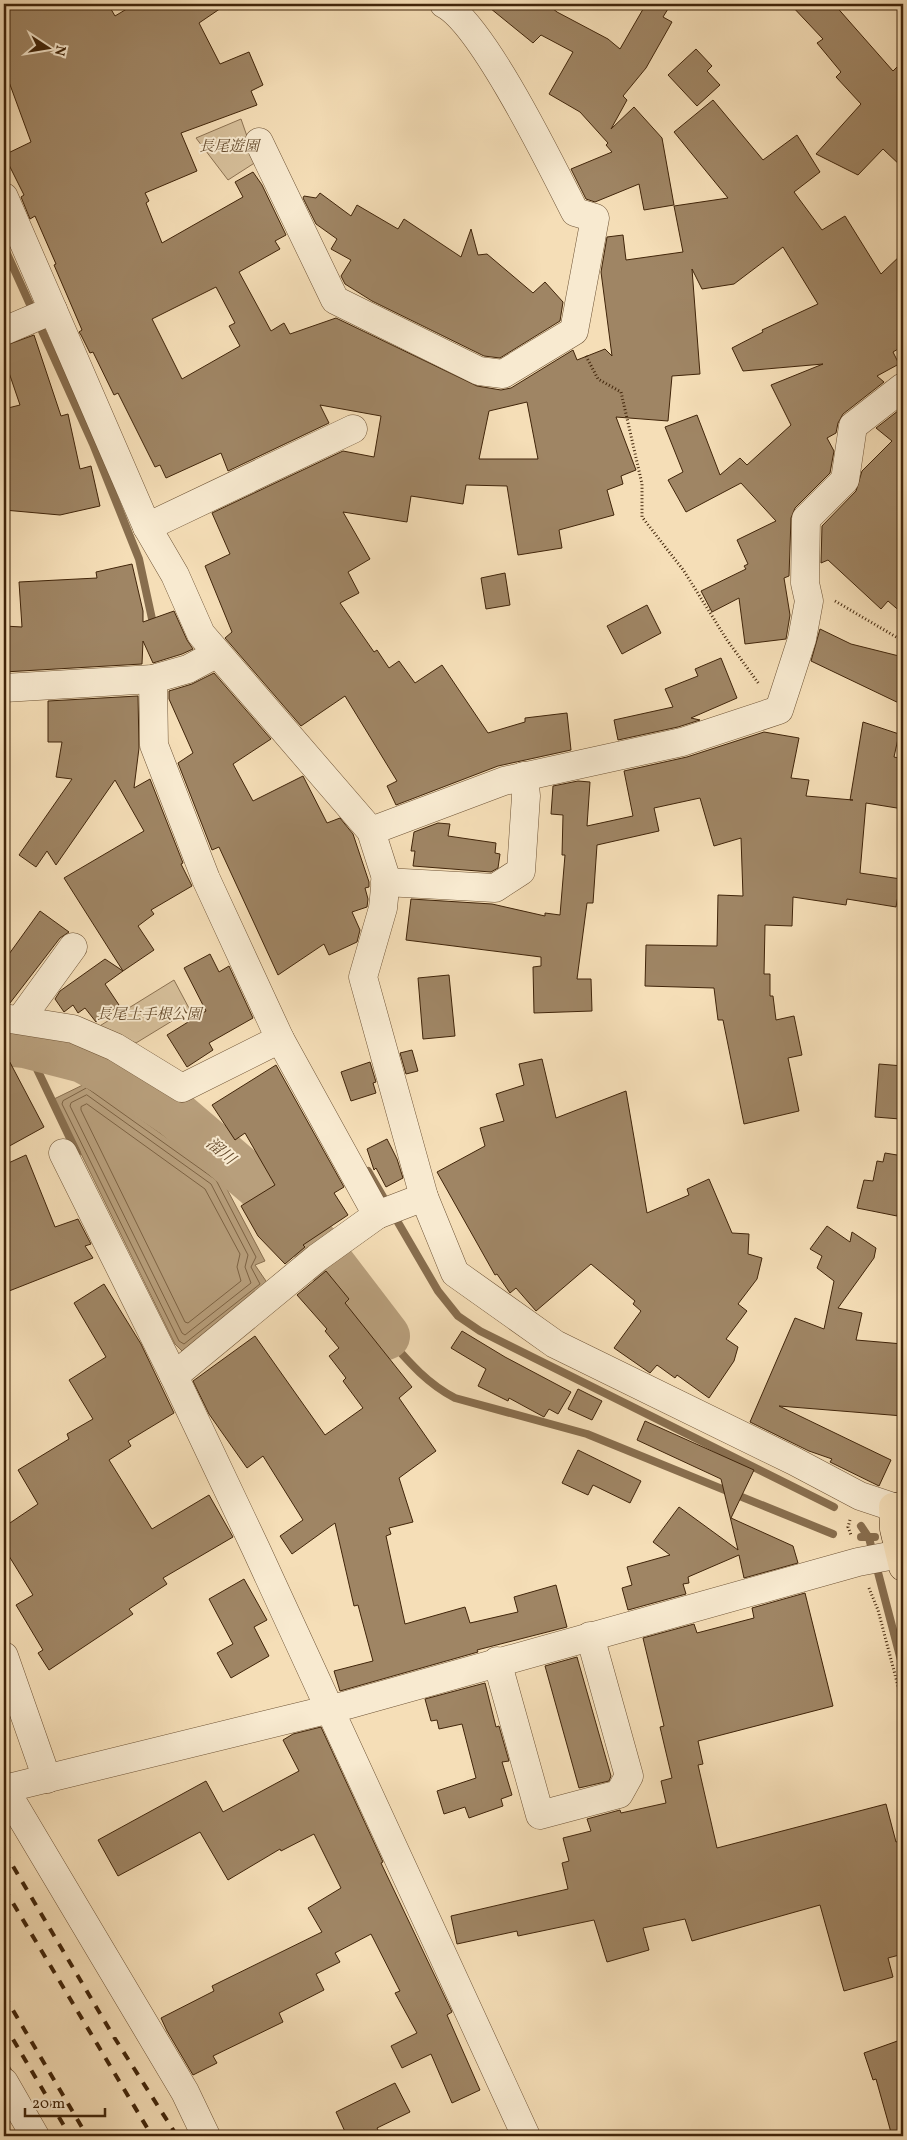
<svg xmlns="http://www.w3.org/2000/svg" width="907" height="2140" font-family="Vollkorn,'Noto Serif JP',serif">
<rect width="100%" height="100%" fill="#f5deb7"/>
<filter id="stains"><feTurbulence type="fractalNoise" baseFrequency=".004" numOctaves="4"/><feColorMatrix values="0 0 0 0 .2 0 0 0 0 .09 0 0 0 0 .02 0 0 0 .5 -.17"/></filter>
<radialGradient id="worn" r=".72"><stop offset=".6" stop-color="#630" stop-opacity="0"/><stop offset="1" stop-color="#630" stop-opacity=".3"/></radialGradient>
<g fill="#d6bf9a" stroke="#8c7252">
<path d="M241 119 256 162 228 180 196 138Z"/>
<path d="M174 980 190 1010 136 1043 98 1027Z"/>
</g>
<path fill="#b89f7c" stroke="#886e4e" d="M89 1082 220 1176 265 1261 255 1265 268 1284 182 1351 175 1344 54 1099Z"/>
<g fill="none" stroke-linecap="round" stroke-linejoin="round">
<g stroke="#7c6243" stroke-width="1">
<path d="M87 1088 216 1180 256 1257 251 1267 260 1284 184 1344 179 1341 62 1104 63 1101Z"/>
<path d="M87 1095 211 1184 248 1255 245 1267 251 1283 185 1335 182 1333 70 1106 71 1103Z"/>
<path d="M87 1104 205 1189 240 1254 237 1267 241 1281 188 1323 185 1322 81 1110V1107Z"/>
</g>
<g stroke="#886e4e" stroke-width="8">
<path d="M4 247 93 444 139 559 154 628"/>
<path d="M25 1044 77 1153"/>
<path d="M368 1171 438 1291 458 1316 480 1331 834 1507"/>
<path d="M386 1336C407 1360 426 1383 455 1398L587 1434 833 1534"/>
<path d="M861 1526 869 1538 903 1668"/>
<path d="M861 1537H875"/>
<path d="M4 2064 11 2076"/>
</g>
<path stroke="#b89f7c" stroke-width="48" d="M4 1042 25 1044 83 1059 128 1083 175 1114 258 1185 318 1247 386 1336"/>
</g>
<g fill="#9f8564" stroke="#41250a" fill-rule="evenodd">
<path d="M4 4H108L115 16 135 4H227L199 23 220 64 249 52 263 85 251 91 257 105 181 133 197 171 145 193 149 201 146 203 162 243 243 197 235 182 253 172 262 185 286 235 275 241 280 249 239 272 271 331 284 323 290 334 336 318 477 386 501 390 511 388 573 350 577 360 605 349 612 356 601 272 607 237 623 235 626 260 683 252 674 206 728 198 674 132 713 100 763 160 797 135 820 172 794 192 822 230 845 216 881 274 903 253V346L893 352 899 364 877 376 884 382 843 414 838 423 836 433 827 438 834 451 830 473 795 508 791 518 789 576 784 578 790 615 786 639 745 644 739 598 712 612 701 591 746 569 744 566 748 564 737 540 776 521 741 483 686 512 668 480 683 472 665 427 697 415 720 475 740 458 747 465 791 425 771 385 823 364 743 371 732 348 763 332 762 330 818 304 783 247 734 284 702 289 692 269 700 374 672 376 668 421 616 417 636 470 621 476 623 484 607 490 614 515 559 530 562 548 518 555 507 486 466 485 463 504 411 496 407 522 343 512 370 559 348 572 359 593 340 603 374 652 377 650 389 668 399 661 415 683 442 665 488 733 525 722V718L567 713 571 750 498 766 396 805 387 786 397 781 345 696 301 726 225 638 232 632 205 566 230 554 212 513 343 451 374 457 381 416 320 405 329 423 228 471 221 453 166 478 160 465 155 467 118 393 114 395 93 352 90 353 81 335 79 332 82 330 54 265 56 264 35 216 30 219 21 197 24 195 4 155 31 142 9 82 4 85ZM216 287 235 323 229 326 240 346 182 379 152 319ZM527 402 538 459H479L489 411Z"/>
<path d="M485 4H547L557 12 608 39 620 49 646 4H671L663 17 672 22 646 68 623 96 627 100 611 129 634 107 662 138 674 205 644 210 639 184 595 202 586 199 571 169 612 152 606 145 608 143 580 112 549 94 573 52 541 35 533 43Z"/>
<path d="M790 4H834L893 71 903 61V168L883 149 858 175 816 154 861 104 836 77 841 72 817 43 823 39Z"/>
<path d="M696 49 712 66 707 71 720 85 697 106 668 75Z"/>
<path d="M320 193 351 216 357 205 398 229 404 219 461 257 471 229 478 255 487 254 533 293 545 282 563 302 560 321 500 358 484 356 372 301 345 284 341 276 351 260 331 249 337 239 316 224 303 198 304 196 316 198Z"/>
<path d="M34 335 61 416 68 414 80 469 91 466 100 506 60 515 4 510V409L20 405 4 358V346Z"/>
<path d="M903 407V614L888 601 881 609 828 560 821 563 822 526 856 491 862 471 892 441 876 428Z"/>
<path d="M132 564 143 611V622L174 611 187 640 193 649 182 654 153 663 143 641 142 664 4 672V626L22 627 19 582 97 578 96 572Z"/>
<path d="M505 573 510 605 486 609 481 578Z"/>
<path d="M647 605 661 633 622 654 607 626Z"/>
<path d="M820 629 851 644 903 657V705L811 661Z"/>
<path d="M721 658 737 698 691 718 700 720 678 727 618 740 614 720 673 707 665 689 698 676 695 669Z"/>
<path d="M214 673 271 739 233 764 253 801 303 776 327 823 340 818 353 834 369 882V887L365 888 368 899 367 907 352 912 360 930 357 942 329 955 324 944 278 975 219 847 212 850 178 763 193 753 169 699V691L192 684Z"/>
<path d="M138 696 139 748 134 788 150 779 183 863 181 864 192 886 151 910 154 914 138 926 154 950 123 971 64 878 144 831 115 780 56 865 47 851 36 867 19 855 72 779 56 777 62 742H48V701Z"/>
<path d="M863 722 899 734 894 757 903 759V809L866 803 860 873 901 879 896 907 847 899 846 905 793 897 792 926 765 925 764 974H770V996H773L776 1020 794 1016 802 1055 788 1058 799 1111 744 1124 723 1020H718L714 988 645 986 646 945 717 946 718 895 743 896 741 838 714 846 700 798 654 808 659 831 597 845 593 903H587L577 979H591L592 1011 534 1013 533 967 541 966V957L406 940 411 899 492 904 545 916V913L560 915 565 855H562L563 815 551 814 553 786 578 781 590 782 587 826 633 816 624 771 687 757 764 732 799 738 791 778 809 780 806 796 853 800H850Z"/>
<path d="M438 823 450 824 448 836 496 843 495 853 500 854 498 868 491 872 413 866 415 851H411L414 832Z"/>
<path d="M40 911 69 932 60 938 10 1003H4V961Z"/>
<path d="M210 954 219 972 229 966 253 1018 209 1043 213 1050 187 1067 167 1035 206 1011 184 968Z"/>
<path d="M105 959 123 971 105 984 119 1005 96 1022 85 1008 78 1013 73 1005 64 1012 55 999 60 991Z"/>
<path d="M449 975 455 1036 423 1039 418 978Z"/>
<path d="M412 1050 418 1071 406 1074 400 1053Z"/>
<path d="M4 1051 44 1127 4 1149Z"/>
<path d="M542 1059 556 1118 626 1091 647 1213 689 1195 687 1189 709 1179 732 1233 749 1234 748 1254 762 1258 757 1279 738 1304 747 1311 726 1339 738 1347 734 1361 709 1398 677 1375 675 1378 657 1365 650 1373 614 1348 641 1311 633 1304 635 1301 591 1264 536 1311 516 1288 510 1293 497 1274 495 1275 437 1172 485 1146 480 1128 504 1121 496 1094 524 1085 519 1064Z"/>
<path d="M370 1062 376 1082 373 1083 376 1093 351 1101 341 1072Z"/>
<path d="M879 1064 903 1066 900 1119 875 1117Z"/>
<path d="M276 1065 344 1187 334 1193 348 1215 303 1245 305 1247 285 1264 258 1236 241 1206 275 1185 245 1133 235 1140 212 1105Z"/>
<path d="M387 1139 397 1159 403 1178 386 1187 376 1168 374 1170 367 1149Z"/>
<path d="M885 1153 903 1156V1183L897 1216 857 1208 864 1180 873 1181 877 1161 883 1162Z"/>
<path d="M26 1155 55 1227 78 1219 91 1244 85 1246 93 1258 4 1293V1165Z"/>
<path d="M827 1226 850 1242 852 1232 876 1248 874 1258 838 1308 862 1313 856 1340 903 1344V1416L779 1406 891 1460 879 1486 830 1462 832 1459 809 1451 750 1422 795 1318 824 1329 834 1281 817 1268 822 1256 810 1249Z"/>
<path d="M326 1271 349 1299 345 1303 412 1387 399 1398 436 1451 399 1478 413 1522 389 1528 391 1534 386 1536 405 1624 465 1607 470 1623 518 1612 514 1597 556 1585 567 1627 477 1650 478 1652 340 1691 334 1671 373 1661 358 1605 354 1606 335 1523 292 1554 280 1536 303 1520 263 1456 247 1468 209 1414 193 1381 255 1336 325 1435 363 1408 343 1381 346 1378 329 1356 339 1348 325 1331 327 1329 297 1295Z"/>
<path d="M104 1284 141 1344 174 1413 128 1441 131 1446 109 1460 152 1529 209 1495 233 1537 163 1578 167 1584 129 1609 133 1614 49 1670 38 1653 43 1650 16 1605 33 1595 4 1548V1527L38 1504 18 1470 69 1439 67 1434 93 1419 69 1380 106 1357 74 1303Z"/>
<path d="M462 1331 505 1357 571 1392 558 1414 549 1409 544 1417 509 1398 508 1401 478 1386 486 1369 451 1348Z"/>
<path d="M578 1389 602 1401 592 1420 568 1409Z"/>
<path d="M645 1421 754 1470 731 1518 793 1546 798 1563 744 1578 739 1555 688 1577 689 1583 683 1584 686 1594 628 1610 622 1588 632 1585 627 1567 670 1555 653 1542 679 1507 738 1550 721 1479 637 1440Z"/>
<path d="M578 1450 641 1481 630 1503 593 1485 588 1495 562 1483Z"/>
<path d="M244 1579 267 1620 254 1627 269 1656 231 1678 217 1653 233 1644 209 1599Z"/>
<path d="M805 1593 833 1706 698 1741 703 1764 698 1765 717 1848 886 1804 896 1842 903 1840V1954L888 1958 893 1977 844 1991 820 1905 692 1941 685 1919 643 1928 649 1950 607 1962 594 1920 518 1936 517 1931 457 1944 451 1916 568 1889 562 1863 569 1861 563 1838 591 1831 587 1819 620 1810 621 1813 666 1803 661 1781 672 1778 660 1727 664 1726 643 1638 694 1624 697 1633 754 1618 752 1608Z"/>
<path d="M577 1657 611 1776 609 1781 579 1788 545 1666Z"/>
<path d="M485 1683 496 1727 499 1726 509 1761 502 1762 512 1795 501 1799 503 1806 469 1818 465 1807 444 1814 437 1791 476 1778 462 1724 439 1729 437 1720 431 1721 425 1699Z"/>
<path d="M321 1727 383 1862 381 1863 452 2012 447 2015 480 2090 452 2103 431 2054 402 2068 391 2046 417 2033 395 1993 400 1991 371 1934 335 1953 340 1962 316 1974 324 1990 279 2013 283 2022 213 2056 217 2063 193 2075 167 2031 161 2018 214 1991 212 1986 322 1932 308 1908 341 1888 314 1834 281 1851 280 1849 228 1880 200 1832 118 1876 98 1840 206 1781 223 1812 299 1771 283 1740 293 1734Z"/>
<path d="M903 2039V2136H892L876 2079 873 2080 864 2053Z"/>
<path d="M395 2083 410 2112 377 2128 381 2136H347L336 2112Z"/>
</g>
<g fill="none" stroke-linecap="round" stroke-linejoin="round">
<defs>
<g id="minor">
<path d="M259 142 335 300 479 371 503 374 574 331 595 218 575 212C552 167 483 25 444 4"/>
<path d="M4 197 147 527 175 575 201 634 371 831 386 878 383 908 363 977 424 1197 455 1273 555 1344 794 1461 860 1496 893 1507"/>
<path d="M4 331 53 310"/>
<path d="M147 527 353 429"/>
<path d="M153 679 154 745 206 879 280 1039 377 1215"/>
<path d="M4 688 153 679 188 669 216 654"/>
<path d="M371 831 504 781 682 742 779 710 802 639 809 601 805 583 806 519 845 480 853 426 903 387"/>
<path d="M385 882 495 888 521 871 526 796 524 776"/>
<path d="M4 1018 73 1029 115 1047 182 1088 280 1039"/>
<path d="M20 1020 73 947"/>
<path d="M63 1153 174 1376 256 1549 526 2136"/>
<path d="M174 1376 317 1258 377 1215 424 1197"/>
<path d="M4 1656 47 1779"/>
<path d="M497 1661 540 1815 619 1794 629 1776 590 1636"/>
<path d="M4 1788 185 2092 206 2136"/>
<path d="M4 1789 347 1705 858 1562 900 1554"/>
<path d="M4 2082 35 2136"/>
</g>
<path id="primary" d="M903 1507H893L894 1529 903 1567"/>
</defs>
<use href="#minor" stroke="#6e5335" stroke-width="29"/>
<use href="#primary" stroke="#41250a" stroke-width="29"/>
<g stroke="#41250a" stroke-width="3" stroke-dasharray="1 2.5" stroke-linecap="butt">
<path d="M586 356 598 379 621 392 642 484V517L684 571 727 640 759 684"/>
<path d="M835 601 903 641"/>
<path d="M850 1520 848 1527 851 1535"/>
<path d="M869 1588 878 1610 903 1705"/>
</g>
<use href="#minor" stroke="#f8ead0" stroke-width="28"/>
<use href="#primary" stroke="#f5deb7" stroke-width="28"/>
<g stroke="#41250a" stroke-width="4" stroke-dasharray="9 9" stroke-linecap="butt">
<path d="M4 1851 114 2037 177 2136"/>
<path d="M4 1888 152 2136"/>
<path d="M4 1995 87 2136"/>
<path d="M4 2024 70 2136"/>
</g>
</g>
<g text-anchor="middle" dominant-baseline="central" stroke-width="4" stroke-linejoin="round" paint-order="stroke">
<g font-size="15" font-style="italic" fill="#664c2e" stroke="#f8ead0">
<text x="229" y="147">長尾遊園</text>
<text x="149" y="1015">長尾土手根公園</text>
</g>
<g font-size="16" font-style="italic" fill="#654a2c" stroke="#f8ead0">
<text transform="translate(220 1152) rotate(40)">溜川</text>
</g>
</g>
<rect width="907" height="2140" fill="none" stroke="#f5deb7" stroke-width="20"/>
<rect x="5" y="5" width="897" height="2130" fill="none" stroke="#41250a" stroke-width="2.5"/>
<rect x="10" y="10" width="887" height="2120" fill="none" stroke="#41250a"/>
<g transform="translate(48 48) rotate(102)" stroke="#f8ead0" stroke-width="4" paint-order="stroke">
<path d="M0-4L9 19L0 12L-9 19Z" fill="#41250a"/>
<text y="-8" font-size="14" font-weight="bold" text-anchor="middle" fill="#41250a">N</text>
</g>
<path d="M25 2108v8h80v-8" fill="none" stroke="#41250a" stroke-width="2.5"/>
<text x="32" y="2108" font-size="15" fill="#41250a" stroke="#f8ead0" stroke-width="4" paint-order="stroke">20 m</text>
<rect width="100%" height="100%" filter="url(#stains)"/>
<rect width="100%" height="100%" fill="url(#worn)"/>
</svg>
